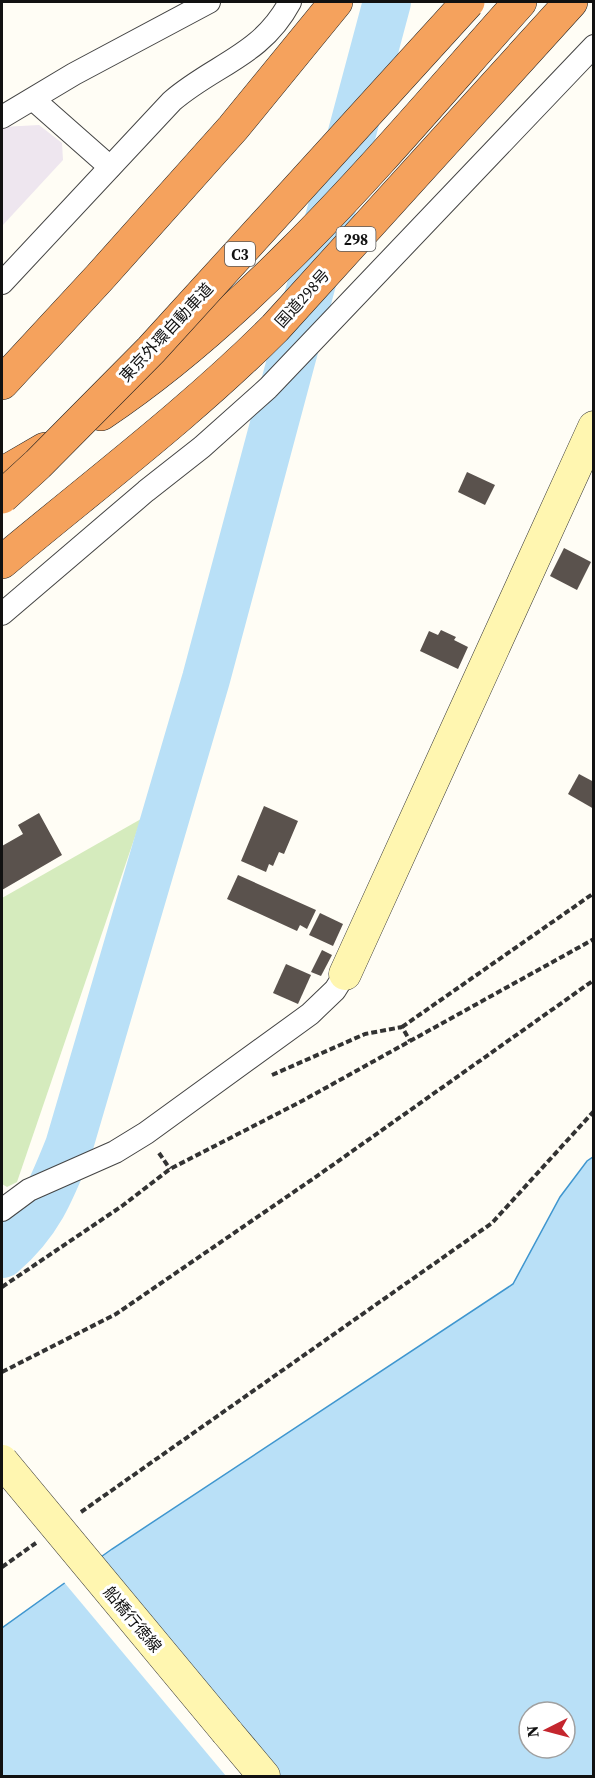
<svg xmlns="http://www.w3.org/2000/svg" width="595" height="1778" font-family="'Source Serif 4','Noto Sans JP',serif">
<rect width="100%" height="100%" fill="#fffdf5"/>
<path fill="#eee6ef" d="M39 125 62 143 63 160 2 226V127Z"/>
<path fill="#d5ebbd" d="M141 819 17 1182 7 1187 2 1184V898Z"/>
<path fill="#b9e0f7" stroke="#3f96cf" stroke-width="1.5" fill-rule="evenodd" d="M593 1157V1776H2V1628L112 1549 513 1284 560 1197 587 1161ZM529 1712H565V1748H529Z"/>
<path fill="#fffdf5" d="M97 1556 281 1776H226L63 1581Z"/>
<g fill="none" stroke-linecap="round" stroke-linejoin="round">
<path stroke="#b9e0f7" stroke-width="48" d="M2 1254C39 1222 51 1191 69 1146L206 679 387 2"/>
</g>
<g fill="#5a524d">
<path d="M467 472 495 485 485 505 458 492Z"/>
<path d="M564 548 591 562 577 590 550 576Z"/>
<path d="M441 630 456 637 454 640 468 647 458 669 420 651 429 631 438 635Z"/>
<path d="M579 774 594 782V809L568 794Z"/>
<path d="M264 806 298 821 284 854 279 852 273 866 269 864 266 872 241 861Z"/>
<path d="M39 813 62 855 2 890V846L23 834 18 825Z"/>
<path d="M238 875 316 910 307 929 300 925 297 931 227 899Z"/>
<path d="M320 913 343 924 333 946 309 935Z"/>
<path d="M322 950 332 955 321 976 311 972Z"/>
<path d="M286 964 311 975 298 1004 273 993Z"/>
</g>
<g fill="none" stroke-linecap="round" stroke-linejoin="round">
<defs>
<g id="street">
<path d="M34 100 110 167"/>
<path d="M2 117 74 74 209 2"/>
<path d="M2 283 172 101C215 64 261 56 290 2"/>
<path d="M2 614 146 491 202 447 268 388 594 46"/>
<path d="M2 1210 29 1190 115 1152 146 1133 310 1014 335 990 345 974"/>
</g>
<g id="secondary">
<path d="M345 974 594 427"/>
<path d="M227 1732 264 1776"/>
</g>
<g id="highway">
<path d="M2 383 100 277 233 128 336 2"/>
<path d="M101 414C261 307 393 144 520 2"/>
<path d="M2 474 45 449"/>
<path d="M2 562C94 485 190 413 275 328L571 2"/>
</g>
</defs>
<use href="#street" stroke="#444" stroke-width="24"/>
<use href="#secondary" stroke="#333" stroke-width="33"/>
<use href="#highway" stroke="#222" stroke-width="34"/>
<g stroke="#333" stroke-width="4" stroke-dasharray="6 3" stroke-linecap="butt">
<path d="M402 1027 594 893"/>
<path d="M272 1075 365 1034 402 1027 410 1041"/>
<path d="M159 1153 170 1169"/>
<path d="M2 1287 122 1206 170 1169 302 1101 594 939"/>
<path d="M2 1372 116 1314 320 1174 594 980"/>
<path d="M81 1512 492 1223 594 1111"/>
<path d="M2 1567 36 1543"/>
</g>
<use href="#street" stroke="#fff" stroke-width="22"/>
<use href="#secondary" stroke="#fff6b0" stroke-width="32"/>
<use href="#highway" stroke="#f5a25d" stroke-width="33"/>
<defs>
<path id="secondary-bridge" d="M2 1461 227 1732"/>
<path id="highway-bridge" d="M2 497 38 464 151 350 468 2"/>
</defs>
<use href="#secondary-bridge" stroke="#333" stroke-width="33" stroke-linecap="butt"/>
<use href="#highway-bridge" stroke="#222" stroke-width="34" stroke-linecap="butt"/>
<use href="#secondary-bridge" stroke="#fff6b0" stroke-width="32"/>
<use href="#highway-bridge" stroke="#f5a25d" stroke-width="33"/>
</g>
<g text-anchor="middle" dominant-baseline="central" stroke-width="6" stroke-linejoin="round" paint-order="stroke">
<g fill="#fff" stroke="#585858" stroke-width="1.5">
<rect x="336.5" y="227" width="39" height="24" rx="4.5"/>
<rect x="225" y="242" width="30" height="24" rx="4.5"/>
</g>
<g font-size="15" font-weight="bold" fill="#111">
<text x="356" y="239">298</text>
<text x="240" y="254">C3</text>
</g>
<g font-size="16" fill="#111" stroke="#fff">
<text transform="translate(302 298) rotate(-48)">国道298号</text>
<text transform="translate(166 332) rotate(-47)">東京外環自動車道</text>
<text transform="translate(133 1619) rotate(50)">船橋行徳線</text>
</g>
</g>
<rect width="595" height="1778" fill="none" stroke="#111111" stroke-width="6"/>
<g transform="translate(547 1730) rotate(264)"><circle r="28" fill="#ffffff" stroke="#a0a0a0" stroke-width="1.5"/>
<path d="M0-4.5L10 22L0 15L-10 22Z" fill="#c4262e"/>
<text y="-9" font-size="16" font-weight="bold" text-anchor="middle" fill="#111111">N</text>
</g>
</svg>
